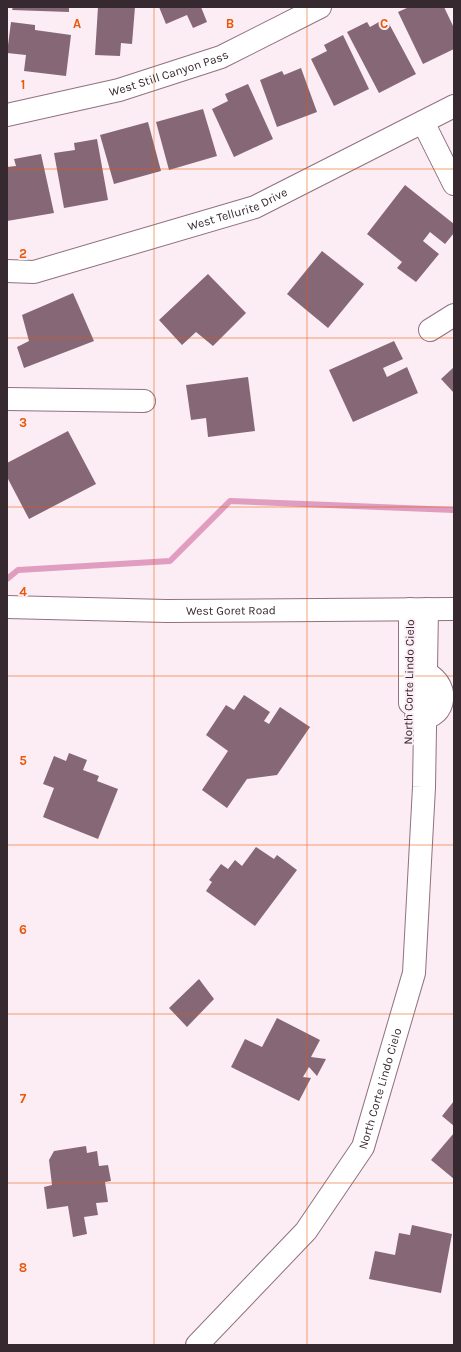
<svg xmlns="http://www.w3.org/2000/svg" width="461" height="1352" font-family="Karla,sans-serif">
<rect width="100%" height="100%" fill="#fbedf3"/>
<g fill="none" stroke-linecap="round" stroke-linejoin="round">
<path stroke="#e09dbf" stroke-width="6" d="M7 579 18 570 170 561 230 501 454 510"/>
</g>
<g fill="#866776">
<path d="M13 7H69V12L12 10Z"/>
<path d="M98 7H135L132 44 121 43 120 56 95 55Z"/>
<path d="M159 7H201L207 22 193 28 187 15 166 24Z"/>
<path d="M409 7H444L454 28V49L423 64 398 12Z"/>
<path d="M386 18 416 74 379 93 347 32 367 22 370 27Z"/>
<path d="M11 22 35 25V30L71 35 66 76 24 71 26 55 7 53Z"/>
<path d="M343 35 369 89 334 106 311 59 327 51 324 45Z"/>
<path d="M301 68 317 112 277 127 260 80 282 71 284 75Z"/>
<path d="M248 84 273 139 234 157 212 109 228 101 225 94Z"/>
<path d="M203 109 217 156 169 170 156 122Z"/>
<path d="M148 122 161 171 114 184 100 135Z"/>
<path d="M97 139 108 200 64 208 54 153 75 150 74 143Z"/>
<path d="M41 154 54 213 7 221V167L16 166 14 159Z"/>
<path d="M405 185 454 224V233L445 244 430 232 423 241 439 254 416 282 397 268 402 262 367 234Z"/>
<path d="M322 251 364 284 328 328 287 294Z"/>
<path d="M208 274 246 313 213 346 196 332 182 345 159 320Z"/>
<path d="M73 293 94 341 24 368 17 347 29 341 22 315Z"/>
<path d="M394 341 403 359 383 368 387 377 407 367 418 393 353 422 329 370Z"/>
<path d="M454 367V393L441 379Z"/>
<path d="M248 377 255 431 208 437 206 418 191 420 186 385Z"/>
<path d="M68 431 96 484 29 519 7 477V463Z"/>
<path d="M244 695 270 712 264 721 269 724 280 707 310 727 277 775 247 779 227 808 202 790 228 751 206 735 226 705 234 710Z"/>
<path d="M69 753 87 760 83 770 99 776 97 781 118 789 98 839 43 817 54 788 43 784 54 756 66 761Z"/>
<path d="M256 847 274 859 277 855 297 870 255 926 206 891 212 882 209 880 221 864 228 869 235 860 242 866Z"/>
<path d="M199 979 214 999 187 1027 169 1008Z"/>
<path d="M277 1018 320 1040 311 1057 326 1059 317 1076 309 1067 303 1077 311 1078 299 1101 231 1067 245 1039 262 1047Z"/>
<path d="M454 1101V1126L442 1116Z"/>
<path d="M454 1133V1179L431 1160Z"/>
<path d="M86 1146 87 1153 97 1151 99 1166 108 1165 111 1181 105 1182 108 1202 96 1203 98 1215 84 1217 87 1234 73 1237 68 1206 47 1209 44 1187 52 1185 49 1160 54 1151Z"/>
<path d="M412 1225 452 1234 441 1293 369 1279 375 1251 395 1255 399 1233 410 1235Z"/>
</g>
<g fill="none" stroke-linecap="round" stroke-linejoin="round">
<defs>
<g id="minor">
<path id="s1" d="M7 115 119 90 221 57 320 7"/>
<path d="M423 122 454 184"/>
<path id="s2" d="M7 271 34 272 255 207 454 106"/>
<path d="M430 330 454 315"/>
<path d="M7 399 144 401"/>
<path id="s3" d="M7 607 167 611 454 609"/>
<path d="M410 703V609"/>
<path d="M416 717C443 723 454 687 426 673"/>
<path id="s4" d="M197 1345 306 1231 363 1147 414 973 424 787 427 609"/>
</g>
</defs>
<use href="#minor" stroke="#917181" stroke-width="24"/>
<use href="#minor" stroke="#fff" stroke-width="22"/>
</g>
<path fill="none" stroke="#e8590c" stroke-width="1" stroke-opacity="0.55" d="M154 7V1345M307 7V1345M7 169H454M7 338H454M7 507H454M7 676H454M7 845H454M7 1014H454M7 1183H454"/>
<g text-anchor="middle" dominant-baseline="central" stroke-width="4" stroke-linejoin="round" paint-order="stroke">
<g font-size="12" fill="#372930" stroke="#fbedf3">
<text stroke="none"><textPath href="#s1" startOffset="167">West Still Canyon Pass</textPath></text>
<text stroke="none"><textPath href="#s2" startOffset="240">West Tellurite Drive</textPath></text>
<text stroke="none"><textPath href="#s3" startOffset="224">West Goret Road</textPath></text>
<text transform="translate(409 682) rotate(-89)">North Corte Lindo Cielo</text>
<text stroke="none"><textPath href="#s4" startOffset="320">North Corte Lindo Cielo</textPath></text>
</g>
</g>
<g font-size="13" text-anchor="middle" font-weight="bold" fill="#e8590c" stroke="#fbedf3" stroke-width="4" stroke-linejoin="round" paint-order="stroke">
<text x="77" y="28">A</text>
<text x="230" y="28">B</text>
<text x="384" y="28">C</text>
<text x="23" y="89">1</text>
<text x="23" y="258">2</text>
<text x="23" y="427">3</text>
<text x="23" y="596">4</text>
<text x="23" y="765">5</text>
<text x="23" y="934">6</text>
<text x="23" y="1103">7</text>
<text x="23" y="1272">8</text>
</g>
<rect width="461" height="1352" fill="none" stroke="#372930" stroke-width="16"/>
</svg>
